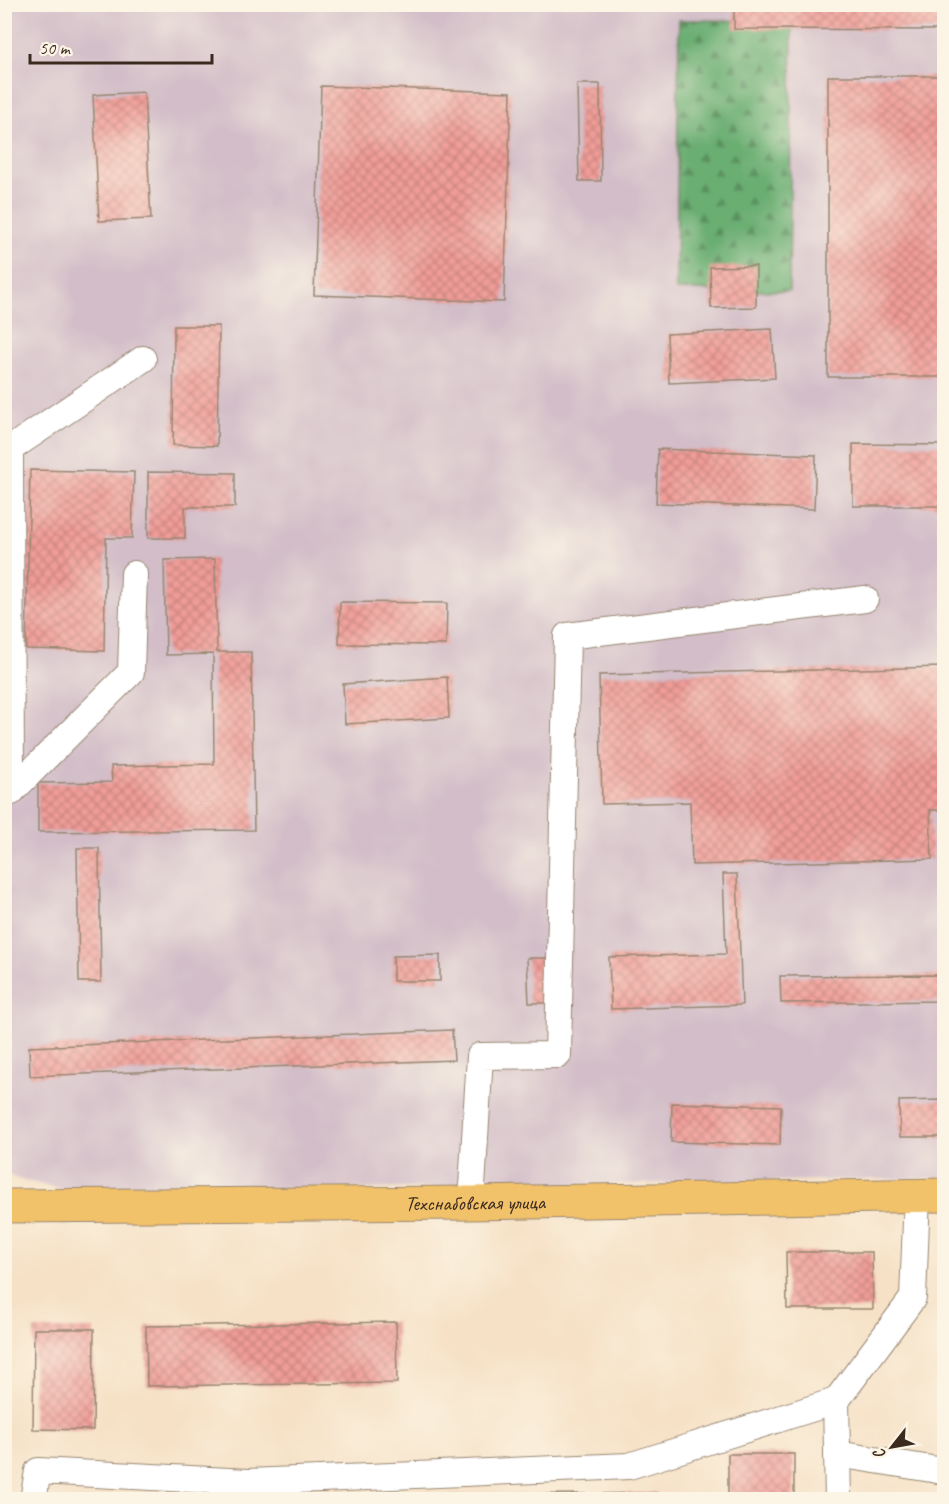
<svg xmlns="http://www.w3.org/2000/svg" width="949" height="1504" font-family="Caveat,sans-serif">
<defs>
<pattern id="forest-firs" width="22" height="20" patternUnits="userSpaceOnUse" patternTransform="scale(1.5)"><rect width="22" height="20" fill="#6bae72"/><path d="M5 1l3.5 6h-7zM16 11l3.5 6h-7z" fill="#598e5d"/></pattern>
<pattern id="building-cross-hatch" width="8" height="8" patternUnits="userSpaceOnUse" patternTransform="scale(1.5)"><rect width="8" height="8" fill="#f19d98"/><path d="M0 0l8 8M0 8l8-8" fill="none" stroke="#c4807b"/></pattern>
</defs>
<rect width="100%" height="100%" fill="#fcf5e5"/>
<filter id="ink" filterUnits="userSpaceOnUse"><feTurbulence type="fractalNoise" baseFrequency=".0167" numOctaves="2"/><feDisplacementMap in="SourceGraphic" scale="12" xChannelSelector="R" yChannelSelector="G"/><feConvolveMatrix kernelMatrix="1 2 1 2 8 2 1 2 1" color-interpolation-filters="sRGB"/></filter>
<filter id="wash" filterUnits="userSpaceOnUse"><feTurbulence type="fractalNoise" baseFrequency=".008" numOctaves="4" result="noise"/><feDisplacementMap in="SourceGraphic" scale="24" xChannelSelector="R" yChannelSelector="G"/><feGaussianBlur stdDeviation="1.35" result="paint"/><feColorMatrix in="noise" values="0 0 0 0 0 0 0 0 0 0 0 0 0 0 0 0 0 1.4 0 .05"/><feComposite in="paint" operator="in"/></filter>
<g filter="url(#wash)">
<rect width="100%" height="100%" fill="#f6e1c6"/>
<path fill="#d2bdc8" d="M5 5H944V1178L83 1194 14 1178 5 1172Z"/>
<path fill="url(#forest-firs)" stroke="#536c48" stroke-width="1.5" d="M679 20 792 21 789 291 676 290Z"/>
<g id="blocks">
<g fill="url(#building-cross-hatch)">
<path d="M734 4H944V30L734 29Z"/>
<rect x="828" y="76" width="116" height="301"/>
<path d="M577 84H600L601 181H579Z"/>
<path d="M321 86 511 92 504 302 314 295Z"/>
<path d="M144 92 151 219 99 221 93 95Z"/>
<path d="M756 266V307L711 308 710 267Z"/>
<path d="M174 326H219L217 446 173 445Z"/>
<path d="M772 329 775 378 669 383 667 334Z"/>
<path d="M853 444 944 445V506H853Z"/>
<path d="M658 449 816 455 814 509 656 503Z"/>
<path d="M30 470 134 472 132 538H106L104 651 26 649Z"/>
<path d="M148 472 235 473V507H185V538H148Z"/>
<path d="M215 559 217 652H251L254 830 38 832V783L112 782 111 766 214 764 213 654 166 655 164 560Z"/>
<path d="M340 602 447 603 446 645 339 644Z"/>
<path d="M944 667V810H930L932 859 692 865 690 802 602 804 599 675Z"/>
<path d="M447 677 449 718 345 724 343 684Z"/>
<path d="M77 848H99L101 982H79Z"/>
<path d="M723 874H737L742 1005 611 1009 609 957 726 954Z"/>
<path d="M440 955V981H393V956Z"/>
<path d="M527 958H548L550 1003H529Z"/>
<path d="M943 975V1001L781 1003 780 976Z"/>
<path d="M452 1030 454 1060 30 1076 29 1047Z"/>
<path d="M944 1100V1137H900L899 1101Z"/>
<path d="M672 1103 781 1106 780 1145 671 1142Z"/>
<path d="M786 1252H872L873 1309H787Z"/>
<path d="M396 1322 397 1383 147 1386 146 1326Z"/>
<path d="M34 1329H94L93 1430 33 1429Z"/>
<rect x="728" y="1454" width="66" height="46"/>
<path d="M657 1493V1500H354V1497Z"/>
</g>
</g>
</g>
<g filter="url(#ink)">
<use href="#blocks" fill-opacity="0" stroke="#988672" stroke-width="1.5"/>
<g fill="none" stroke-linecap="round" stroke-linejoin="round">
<defs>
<g id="minor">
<path d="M4 792H11L131 672 134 574"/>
<path d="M11 792 10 449 143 359"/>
<path d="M471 1203 480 1056 558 1055 567 636 865 599"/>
<path d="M837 1454 944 1471"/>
<path d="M33 1500 38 1471 248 1482 629 1466 836 1401"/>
<path d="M838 1500 836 1401 913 1298 917 1195"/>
</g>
<g id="major">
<path id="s1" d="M4 1206 471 1203 944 1195"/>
</g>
</defs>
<use href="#minor" stroke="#988672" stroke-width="28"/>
<use href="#major" stroke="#988672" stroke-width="35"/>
<use href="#minor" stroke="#fff" stroke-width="26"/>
<use href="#major" stroke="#f2c26a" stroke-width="33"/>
</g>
</g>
<g text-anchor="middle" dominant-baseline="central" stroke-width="4.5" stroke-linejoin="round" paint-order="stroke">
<g font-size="21" fill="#3b2a1e" stroke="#fcf5e5">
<text stroke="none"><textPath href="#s1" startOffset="471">Техснабовская улица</textPath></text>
</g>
</g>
<rect width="949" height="1504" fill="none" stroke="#fcf5e5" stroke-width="24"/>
<g transform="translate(892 1447) rotate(239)" stroke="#fcf5e5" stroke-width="4.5" paint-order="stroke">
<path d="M0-4.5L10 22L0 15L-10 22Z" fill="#3b2a1e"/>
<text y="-9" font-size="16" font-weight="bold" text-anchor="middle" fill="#3b2a1e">С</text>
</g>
<path d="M30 54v9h182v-9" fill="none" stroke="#3b2a1e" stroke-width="3"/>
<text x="39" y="54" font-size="18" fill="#3b2a1e" stroke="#fcf5e5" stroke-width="4.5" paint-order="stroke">50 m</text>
</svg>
